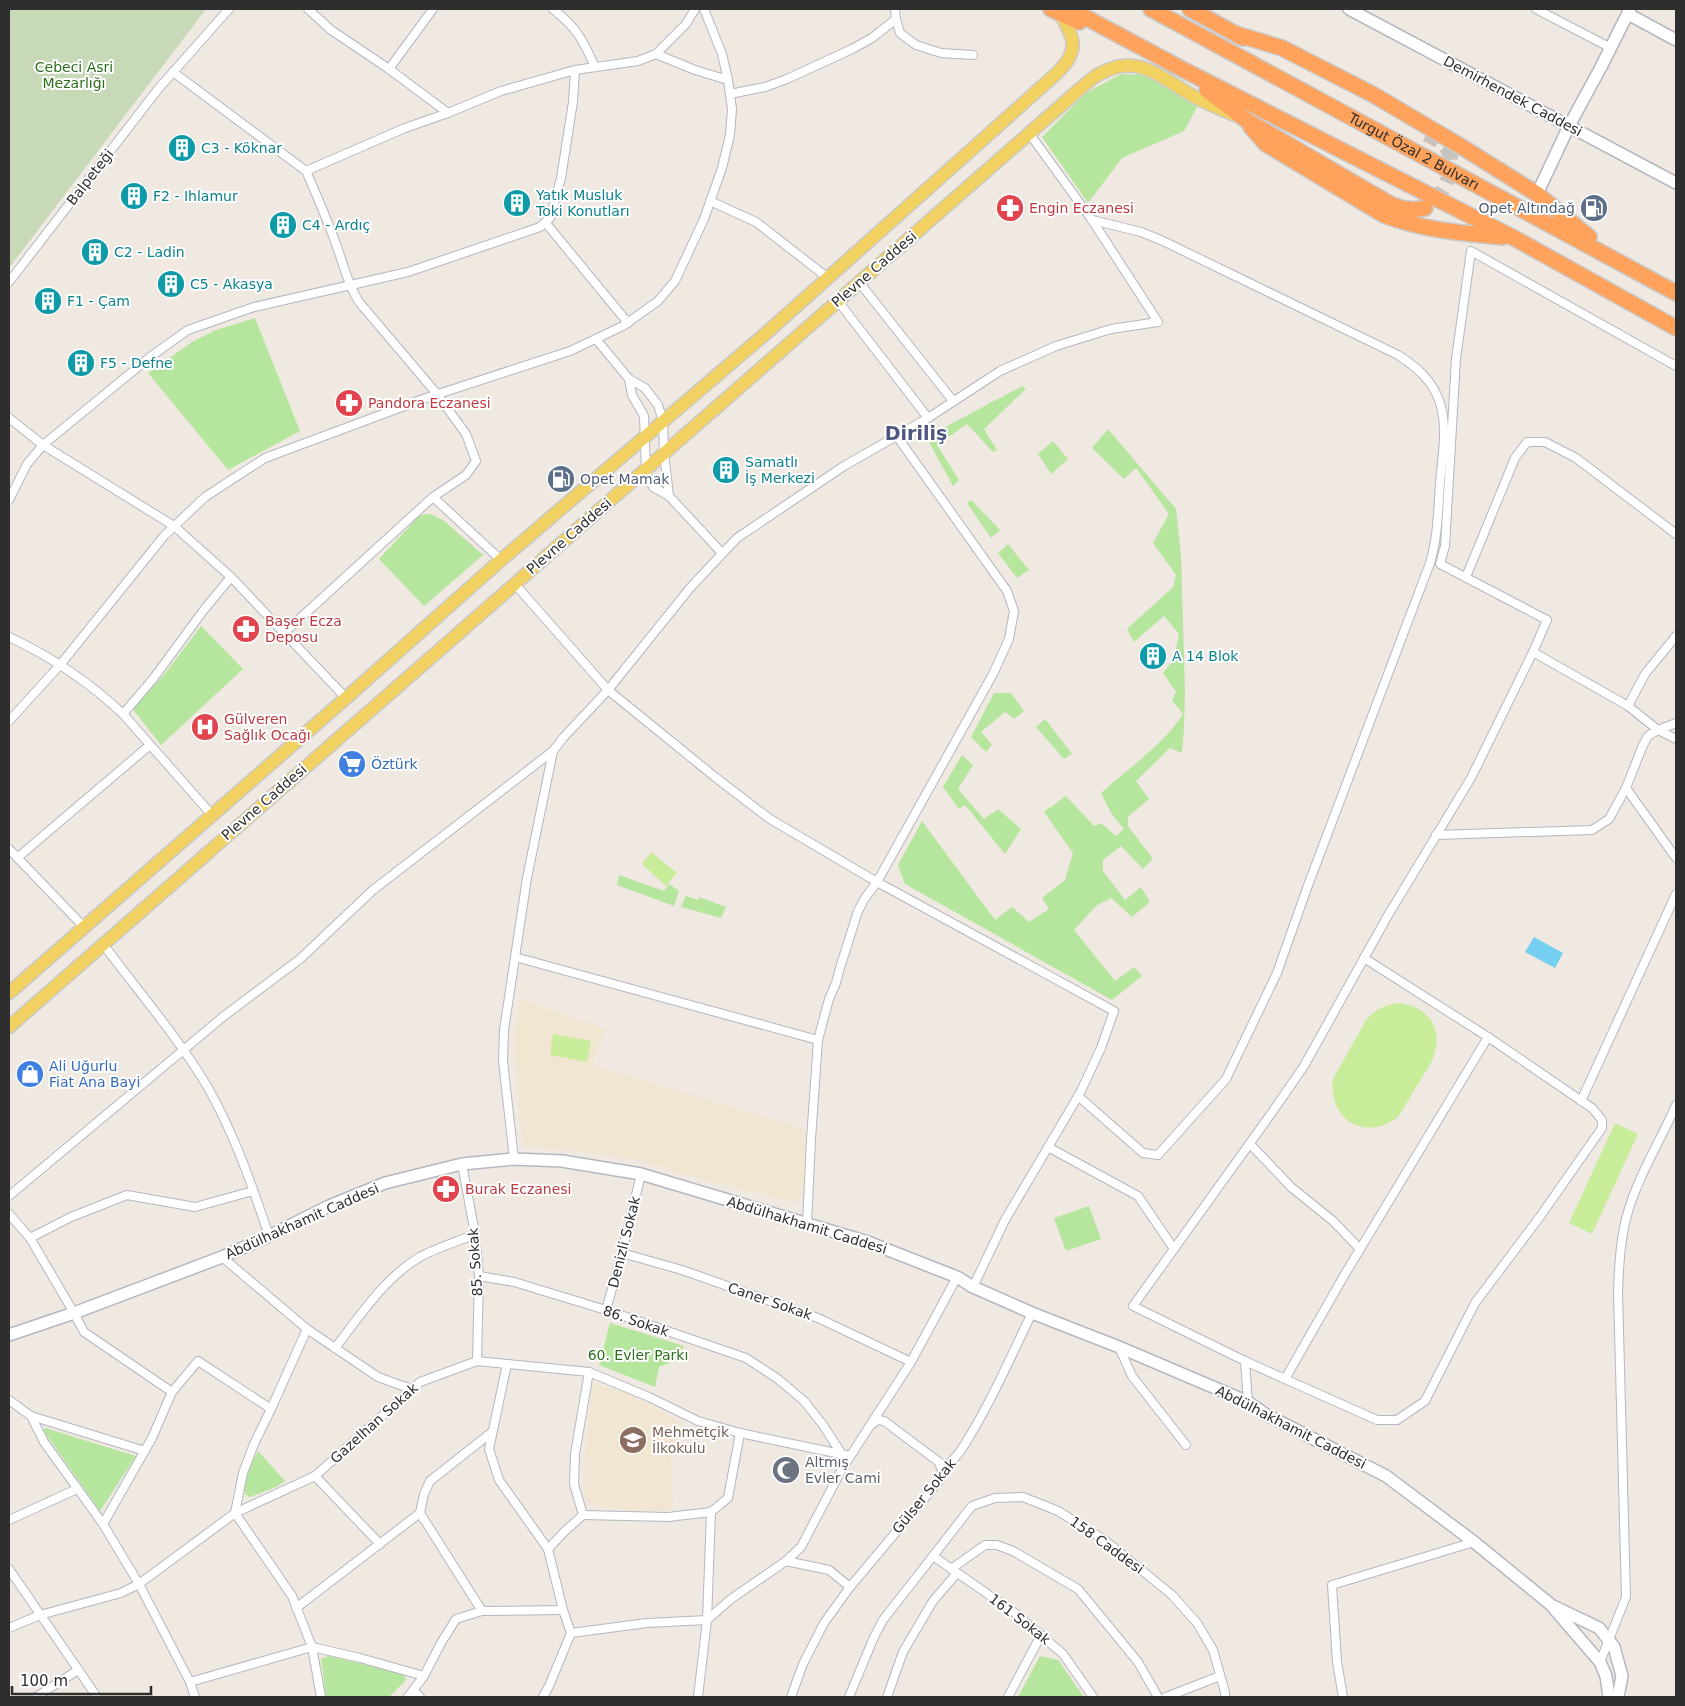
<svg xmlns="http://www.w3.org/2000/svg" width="1685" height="1706" font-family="'DejaVu Sans',sans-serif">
<rect width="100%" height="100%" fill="#efe9e1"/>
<g fill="#f0e6d1">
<path d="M519 999 605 1029 592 1065 805 1129 803 1192 795 1202 679 1173 642 1161 576 1151 524 1146 519 1115 515 1060V1030Z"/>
<path d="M592 1383 628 1393 679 1421 680 1427 677 1454 671 1455 673 1510 647 1511 606 1508 591 1504 584 1498 583 1479Z"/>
</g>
<g fill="#b6e59e">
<path d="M1121 74 1147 75 1197 107 1184 131 1122 158 1088 203 1042 137 1086 93Z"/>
<path d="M255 318 300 431 228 470 148 373 192 342 216 330Z"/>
<path d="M1022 386 1026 389 984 429 997 450 993 452 967 424 937 445 959 480 953 486 930 444 932 434Z"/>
<path d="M1108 429 1176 509 1181 555 1185 692 1184 729 1182 753 1170 748 1136 781 1149 799 1128 817V826L1153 859 1143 869 1121 846 1103 860V871L1125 900 1141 887 1150 902 1132 917 1111 898 1096 906 1074 930 1115 981 1134 967 1142 976 1112 1000 905 884 898 865 922 821 995 920 1012 907 1029 922 1049 909 1042 898 1065 880 1073 853 1044 812 1066 796 1094 826 1101 823 1116 836 1124 829 1111 813 1101 793C1127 770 1165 743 1183 714L1172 700 1176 692 1163 673 1174 659 1179 634 1164 616 1134 642 1127 629 1173 587 1176 575 1153 543 1169 514 1136 468 1124 479 1092 448Z"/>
<path d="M1053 441 1068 459 1051 474 1038 454Z"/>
<path d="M971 500 1000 530 991 538 967 503Z"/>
<path d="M430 514 443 520 483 555 424 606 379 559 420 515Z"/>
<path d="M1008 544 1029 570 1017 578 998 553Z"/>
<path d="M201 626 243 669 161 745 132 708 164 675Z"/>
<path d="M994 693H1011L1024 711 1014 719 1005 712 981 732 992 745 986 752 971 737Z"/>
<path d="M1045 719 1072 754 1064 759 1036 727Z"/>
<path d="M962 755 973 765 958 789 984 819 998 809 1021 829 1005 854 965 805 959 809 943 787Z"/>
<path d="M619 875 664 891 669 884 679 891 674 906 617 885Z"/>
<path d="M686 896 698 900 699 897 726 907 721 918 681 907Z"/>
<path d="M1089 1206 1101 1239 1066 1251 1054 1218Z"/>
<path d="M610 1323 684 1346 677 1360 659 1367 655 1387 599 1365Z"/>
<path d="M45 1428 136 1456 100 1511 43 1430Z"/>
<path d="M258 1451 285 1481 276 1487 250 1497 245 1494C242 1479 251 1464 258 1451Z"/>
<path d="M329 1656 404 1674 406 1680 389 1697H326L321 1659Z"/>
<path d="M1040 1656 1058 1660 1084 1697H1018Z"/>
</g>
<path fill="#c8d9b8" d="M9 9H206L9 268Z"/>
<g fill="#c9ec9a">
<path d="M651 852 677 873 666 886 642 864Z"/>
<path d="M1399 1003C1431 1007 1444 1031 1432 1061L1398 1117C1365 1142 1328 1120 1333 1079L1365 1022C1374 1010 1383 1005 1399 1003Z"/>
<path d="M553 1034 591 1041 587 1062 550 1055Z"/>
<path d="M1615 1123 1638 1134 1592 1234 1569 1223Z"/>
</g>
<path fill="#75cff0" d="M1534 937 1563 953 1555 968 1525 952Z"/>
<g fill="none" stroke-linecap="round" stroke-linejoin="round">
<path stroke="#c8c4bd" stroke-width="15" stroke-dasharray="15 8" stroke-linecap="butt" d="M1426 134C1433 137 1441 141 1446 147 1459 165 1444 196 1428 206"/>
<defs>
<g id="street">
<path d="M308 9 331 30 389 69 448 113"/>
<path d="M553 9C577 28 583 40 595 67"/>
<path d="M704 9 722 54 728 80"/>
<path d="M895 9 896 19 900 33 916 45 941 53 973 55"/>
<path d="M1536 9 1611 48"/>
<path d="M389 69 433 9"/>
<path d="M173 72 306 171 405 128 448 113 501 91 575 70 638 61 656 54 686 24 695 9"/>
<path d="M730 94 765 87 787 79 852 49 872 38 896 19"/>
<path d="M710 201 756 222 828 278"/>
<path d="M545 222 628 323"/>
<path d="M9 282 159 88 229 9"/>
<path d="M859 282 953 401"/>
<path d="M838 301 928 418"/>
<path d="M596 339 629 379 645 388 658 405 663 421 664 453 669 496"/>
<path d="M629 379 632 395 644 416 646 472 653 487 669 496 722 553"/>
<path d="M9 418 43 445 174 526 231 577 346 698"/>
<path d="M433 497 501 560"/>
<path d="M9 500 27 464 43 445 150 357 188 330 254 307 408 272 540 227 550 218 561 178 573 102 575 70"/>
<path d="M1466 577 1515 458 1527 442H1545L1576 458 1676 534"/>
<path d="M514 583 608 690 715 777 770 819 877 882 1114 1011 1101 1048 1080 1093 1005 1220 973 1287"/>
<path d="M284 633 433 497 466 475 476 461 466 434 437 394 359 302C348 285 344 266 337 247 328 221 317 196 306 171"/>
<path d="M9 637C52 657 88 681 123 714L212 815"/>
<path d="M1533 652 1628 706 1658 730 1676 739"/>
<path d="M1628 706 1645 674 1676 636"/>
<path d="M123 714 153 679 203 611 231 577"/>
<path d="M9 721 60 665 164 536 205 497 265 458 426 398 570 351 623 326 658 301 675 281 704 219 722 168 730 135 732 109 728 80 695 70 656 54"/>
<path d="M1626 788 1676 858"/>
<path d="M1436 835 1592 830 1609 819 1626 788 1643 745 1648 736 1658 730 1676 723"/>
<path d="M9 849 84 927"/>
<path d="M17 858 150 745"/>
<path d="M103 944C138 991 177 1036 207 1086 234 1133 252 1185 269 1236"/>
<path d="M515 957 818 1040"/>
<path d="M1078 1096 1143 1153 1158 1155 1226 1079 1277 973 1307 888 1430 563C1438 537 1438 510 1440 483 1442 458 1448 428 1440 403 1433 381 1417 367 1398 355L1163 241 1141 232 1092 220"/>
<path d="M1581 1101 1676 894"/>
<path d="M1250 1144 1291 1187 1333 1221 1360 1249"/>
<path d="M1048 1147 1138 1196 1174 1249"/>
<path d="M514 1159 503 1061 504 1030 527 878 553 751"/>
<path d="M462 1164 475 1234 479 1276 477 1361"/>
<path d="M9 1196 224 1016 300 959 373 890 553 751 563 738 608 690 690 588 737 538 844 466 928 418 1000 371 1056 346 1111 329 1158 322 1092 220 1029 133"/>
<path d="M9 1214 30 1238 74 1313 84 1332 172 1392 152 1438 103 1524"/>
<path d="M807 1224 811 1139 818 1040 829 999 836 983 840 968 858 911 865 898 877 882 993 674 1009 639 1014 611 1007 591 896 435"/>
<path d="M30 1238 71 1217 127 1195 195 1207 253 1191"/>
<path d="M622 1253 682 1270 818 1318 911 1362"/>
<path d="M222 1257 307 1329 378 1377 411 1389"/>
<path d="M479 1276 514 1282 606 1310 746 1358 778 1379 804 1401 823 1425 841 1453"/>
<path d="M606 1310 622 1253 641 1174"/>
<path d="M1119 1347 1132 1376 1186 1445"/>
<path d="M335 1348C360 1316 383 1280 418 1258 435 1248 457 1242 475 1234"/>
<path d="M1245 1361 1285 1379 1345 1274 1488 1037 1364 958"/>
<path d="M507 1364 489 1449 499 1480 548 1549"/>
<path d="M1285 1379 1377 1420H1397L1425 1401 1475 1303 1539 1218 1602 1128V1120L1592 1108 1488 1037"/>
<path d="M172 1392 198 1361 271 1409 254 1444 243 1473 235 1513 292 1596 312 1647 321 1697"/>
<path d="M9 1400 31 1416 44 1442 103 1524 139 1584 190 1682 195 1697"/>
<path d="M1248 1402 1245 1361 1133 1306 1273 1111 1304 1066 1387 917 1471 778 1533 652 1547 620 1440 564 1445 546 1456 359 1471 251 1676 366"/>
<path d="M271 1409 307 1329"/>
<path d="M31 1416 145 1451"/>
<path d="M872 1424 878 1420 884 1421 939 1462 942 1471"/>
<path d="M315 1476 380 1544"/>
<path d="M583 1515 668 1517 711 1512 728 1498 740 1433"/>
<path d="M9 1520 77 1489"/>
<path d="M933 1556 1015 1613 1063 1654 1093 1697"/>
<path d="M786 1561 829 1570 850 1587"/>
<path d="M9 1569 97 1697"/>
<path d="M951 1569 985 1545H997L1013 1551 1078 1589 1138 1662 1158 1697"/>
<path d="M296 1608 420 1513"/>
<path d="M482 1611 420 1513 424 1494 430 1481 492 1432"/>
<path d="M9 1628 40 1615 121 1593 139 1584 235 1513 315 1476 420 1382 477 1361 589 1372 649 1397 698 1421 740 1433 850 1456"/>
<path d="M571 1633 563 1610 548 1549 565 1531 583 1515 574 1484 575 1454 589 1372"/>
<path d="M1600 1662 1626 1597 1618 1292C1619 1267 1620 1243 1626 1219 1636 1179 1660 1142 1676 1105"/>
<path d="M190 1682 312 1647 360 1658 424 1676"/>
<path d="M413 1690 420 1697"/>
<path d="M36 1697 78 1670"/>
<path d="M408 1697 424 1676 441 1643 456 1619 482 1611 563 1610"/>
<path d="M543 1697 549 1686 571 1633 647 1623 707 1620 731 1599 786 1561 801 1547 842 1469 911 1362 957 1277"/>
<path d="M698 1697 707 1620 711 1512"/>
<path d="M791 1697 803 1664 824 1623 850 1587 939 1481C944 1464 955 1461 963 1447 990 1405 1010 1358 1032 1313"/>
<path d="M849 1697 874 1637 883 1620 972 1506 995 1498 1023 1497 1058 1511 1106 1541 1172 1595 1197 1623 1213 1650 1225 1692V1697"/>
<path d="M887 1697 903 1652 933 1601 957 1573"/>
<path d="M1008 1697 1041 1635"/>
<path d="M1166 1697 1220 1676"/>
<path d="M1343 1697 1337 1662 1332 1585 1474 1542"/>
</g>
<g id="secondary">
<path d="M1349 9 1676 183"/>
<path d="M1628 14 1676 40"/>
<path d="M1537 194 1569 126 1601 67 1630 9"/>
<path d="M9 1335 74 1313 222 1257 269 1236 329 1206 385 1183 462 1164 514 1159 562 1161 641 1174 868 1242 957 1277 973 1287 1032 1313 1119 1347 1248 1402 1265 1414 1386 1476 1474 1542 1550 1604 1600 1662 1606 1676 1609 1697"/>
<path d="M1553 1606 1599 1628 1614 1647 1622 1676 1618 1697"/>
</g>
<g id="primary">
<path d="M9 993 346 698 501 560 764 335 1056 74C1080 51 1075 40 1060 13"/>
<path d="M9 1027 1089 81C1132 49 1154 73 1193 96 1206 103 1220 109 1235 115"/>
</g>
<g id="highway">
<path d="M1051 9 1079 22"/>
<path d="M1070 9 1180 68 1514 238 1676 328"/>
<path id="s1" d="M1151 9 1676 293"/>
<path d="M1190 9 1243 38"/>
<path d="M1236 34 1282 48 1372 94 1462 147 1537 194 1589 237"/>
<path d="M1207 90 1246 120 1390 204C1402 209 1411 211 1425 208"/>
<path d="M1251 127 1266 144 1384 215C1421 230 1463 233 1503 237"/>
</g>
</defs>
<use href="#street" stroke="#b4b7c1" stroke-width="10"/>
<use href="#secondary" stroke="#b4b7c1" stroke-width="14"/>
<use href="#primary" stroke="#c9c9c9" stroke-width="15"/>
<use href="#highway" stroke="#c9c9c9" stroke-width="18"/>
<use href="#street" stroke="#fff" stroke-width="8"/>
<use href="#secondary" stroke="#fff" stroke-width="11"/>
<use href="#primary" stroke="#f2d163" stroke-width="12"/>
<use href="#highway" stroke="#ffa35c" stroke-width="15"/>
</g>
<defs>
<symbol id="building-disc" viewBox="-11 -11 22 22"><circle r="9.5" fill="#0f9aa8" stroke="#fff"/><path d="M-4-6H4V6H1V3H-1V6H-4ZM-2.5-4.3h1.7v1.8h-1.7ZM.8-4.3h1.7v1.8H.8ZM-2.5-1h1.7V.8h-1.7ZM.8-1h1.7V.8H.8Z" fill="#fff"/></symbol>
<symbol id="pharmacy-disc" viewBox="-11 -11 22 22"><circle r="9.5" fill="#e0444e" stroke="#fff"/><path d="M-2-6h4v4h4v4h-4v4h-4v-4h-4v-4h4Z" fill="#fff"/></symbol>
<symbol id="fuel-disc" viewBox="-11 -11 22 22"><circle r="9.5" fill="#5c6f8a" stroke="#fff"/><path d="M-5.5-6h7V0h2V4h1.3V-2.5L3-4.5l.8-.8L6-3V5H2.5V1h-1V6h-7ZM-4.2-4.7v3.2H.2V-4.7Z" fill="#fff"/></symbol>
<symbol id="hospital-disc" viewBox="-11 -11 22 22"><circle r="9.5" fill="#e0444e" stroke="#fff"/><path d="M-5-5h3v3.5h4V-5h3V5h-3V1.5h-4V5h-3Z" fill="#fff"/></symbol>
<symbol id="supermarket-disc" viewBox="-11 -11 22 22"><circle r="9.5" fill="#3f7fe0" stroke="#fff"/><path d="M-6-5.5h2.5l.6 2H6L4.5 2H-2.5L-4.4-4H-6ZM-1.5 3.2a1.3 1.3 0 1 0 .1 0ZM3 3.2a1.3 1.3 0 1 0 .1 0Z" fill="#fff"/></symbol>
<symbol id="shop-disc" viewBox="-11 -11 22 22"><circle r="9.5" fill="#3f7fe0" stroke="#fff"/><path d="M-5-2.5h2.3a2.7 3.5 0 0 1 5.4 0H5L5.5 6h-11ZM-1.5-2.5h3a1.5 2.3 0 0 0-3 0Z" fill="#fff"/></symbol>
<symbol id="school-disc" viewBox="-11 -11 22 22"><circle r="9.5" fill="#8d6e63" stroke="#fff"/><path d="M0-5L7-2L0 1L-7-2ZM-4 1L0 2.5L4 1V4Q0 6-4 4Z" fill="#fff"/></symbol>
<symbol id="mosque-disc" viewBox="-11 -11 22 22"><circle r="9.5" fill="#6b7280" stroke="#fff"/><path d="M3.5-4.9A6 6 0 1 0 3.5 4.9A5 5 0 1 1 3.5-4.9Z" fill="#fff"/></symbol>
</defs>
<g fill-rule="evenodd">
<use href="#building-disc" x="166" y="132" width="32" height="32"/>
<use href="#building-disc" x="118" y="180" width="32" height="32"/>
<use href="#building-disc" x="501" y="187" width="32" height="32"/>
<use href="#pharmacy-disc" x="994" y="192" width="32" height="32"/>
<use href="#fuel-disc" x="1578" y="192" width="32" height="32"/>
<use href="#building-disc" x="267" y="209" width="32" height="32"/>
<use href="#building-disc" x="79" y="236" width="32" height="32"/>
<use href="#building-disc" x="155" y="268" width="32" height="32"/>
<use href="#building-disc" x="32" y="285" width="32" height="32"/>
<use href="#building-disc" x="65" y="347" width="32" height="32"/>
<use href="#pharmacy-disc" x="333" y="387" width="32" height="32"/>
<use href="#building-disc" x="710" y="454" width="32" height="32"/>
<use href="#fuel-disc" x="545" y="463" width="32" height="32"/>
<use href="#pharmacy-disc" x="230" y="613" width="32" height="32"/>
<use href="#building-disc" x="1137" y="640" width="32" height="32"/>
<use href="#hospital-disc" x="189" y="711" width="32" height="32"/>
<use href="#supermarket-disc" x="336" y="748" width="32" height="32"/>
<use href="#shop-disc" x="14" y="1058" width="32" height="32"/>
<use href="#pharmacy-disc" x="430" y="1173" width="32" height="32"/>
<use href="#school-disc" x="617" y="1424" width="32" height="32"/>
<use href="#mosque-disc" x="770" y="1454" width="32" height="32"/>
</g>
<g text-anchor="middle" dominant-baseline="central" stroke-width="4" stroke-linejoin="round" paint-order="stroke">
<g font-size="14" fill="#2c6e1b" stroke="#fff">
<text x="74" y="67">Cebeci Asri<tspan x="74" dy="16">Mezarlığı</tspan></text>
<text x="638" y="1355">60. Evler Parkı</text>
</g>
<g font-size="14" fill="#2e2e2e" stroke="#fff">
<text transform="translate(1513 96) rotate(28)">Demirhendek Caddesi</text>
<text stroke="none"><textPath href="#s1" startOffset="299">Turgut Özal 2 Bulvarı</textPath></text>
<text transform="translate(90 177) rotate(-52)">Balpeteği</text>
<text transform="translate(874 269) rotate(-41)">Plevne Caddesi</text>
<text transform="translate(569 536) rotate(-41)">Plevne Caddesi</text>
<text transform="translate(264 802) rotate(-41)">Plevne Caddesi</text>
<text transform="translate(302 1221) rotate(-24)">Abdülhakhamit Caddesi</text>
<text transform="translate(807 1225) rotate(17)">Abdülhakhamit Caddesi</text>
<text transform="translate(624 1242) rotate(-76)">Denizli Sokak</text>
<text transform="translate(475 1262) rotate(-94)">85. Sokak</text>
<text transform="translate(770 1301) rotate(19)">Caner Sokak</text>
<text transform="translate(636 1321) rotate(19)">86. Sokak</text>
<text transform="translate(374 1423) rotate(-42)">Gazelhan Sokak</text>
<text transform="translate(1291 1427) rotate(27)">Abdülhakhamit Caddesi</text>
<text transform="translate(924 1496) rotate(-51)">Gülser Sokak</text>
<text transform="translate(1107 1545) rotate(36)">158 Caddesi</text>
<text transform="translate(1020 1619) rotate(38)">161 Sokak</text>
</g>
<g font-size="14" fill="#0d838f" stroke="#fff" text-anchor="start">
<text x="201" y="148">C3 - Köknar</text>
<text x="536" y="195">Yatık Musluk<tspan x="536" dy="16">Toki Konutları</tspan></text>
<text x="153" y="196">F2 - Ihlamur</text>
<text x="302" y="225">C4 - Ardıç</text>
<text x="114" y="252">C2 - Ladin</text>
<text x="190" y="284">C5 - Akasya</text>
<text x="67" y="301">F1 - Çam</text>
<text x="100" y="363">F5 - Defne</text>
<text x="745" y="462">Samatlı<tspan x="745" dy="16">İş Merkezi</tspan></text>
<text x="1172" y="656">A 14 Blok</text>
</g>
<g font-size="14" fill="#be3a42" stroke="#fff" text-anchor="start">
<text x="1029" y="208">Engin Eczanesi</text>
<text x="368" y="403">Pandora Eczanesi</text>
<text x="265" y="621">Başer Ecza<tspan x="265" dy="16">Deposu</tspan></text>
<text x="224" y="719">Gülveren<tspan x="224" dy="16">Sağlık Ocağı</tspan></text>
<text x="465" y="1189">Burak Eczanesi</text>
</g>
<g font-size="14" fill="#4e5e75" stroke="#fff" text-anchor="end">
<text x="1575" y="208">Opet Altındağ</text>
<text x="580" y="479" text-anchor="start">Opet Mamak</text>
</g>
<g font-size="14" fill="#366cbe" stroke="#fff" text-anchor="start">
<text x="371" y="764">Öztürk</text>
<text x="49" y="1066">Ali Uğurlu<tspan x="49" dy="16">Fiat Ana Bayi</tspan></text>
</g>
<g font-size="14" fill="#785e54" stroke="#fff" text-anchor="start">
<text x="652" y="1432">Mehmetçik<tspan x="652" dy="16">İlkokulu</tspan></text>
</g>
<g font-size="14" fill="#5b616d" stroke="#fff" text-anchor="start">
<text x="805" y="1462">Altmış<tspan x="805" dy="16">Evler Cami</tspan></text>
</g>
<g font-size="19" font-weight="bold" fill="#4d5680" stroke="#fff">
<text x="916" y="433">Diriliş</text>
</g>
</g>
<rect width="1685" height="1706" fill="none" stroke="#2e2e2e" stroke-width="20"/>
<path d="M12 1686v8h139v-8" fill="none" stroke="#2e2e2e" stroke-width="2.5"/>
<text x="20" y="1686" font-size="15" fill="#2e2e2e" stroke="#ffffff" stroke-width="4" paint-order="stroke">100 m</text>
</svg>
